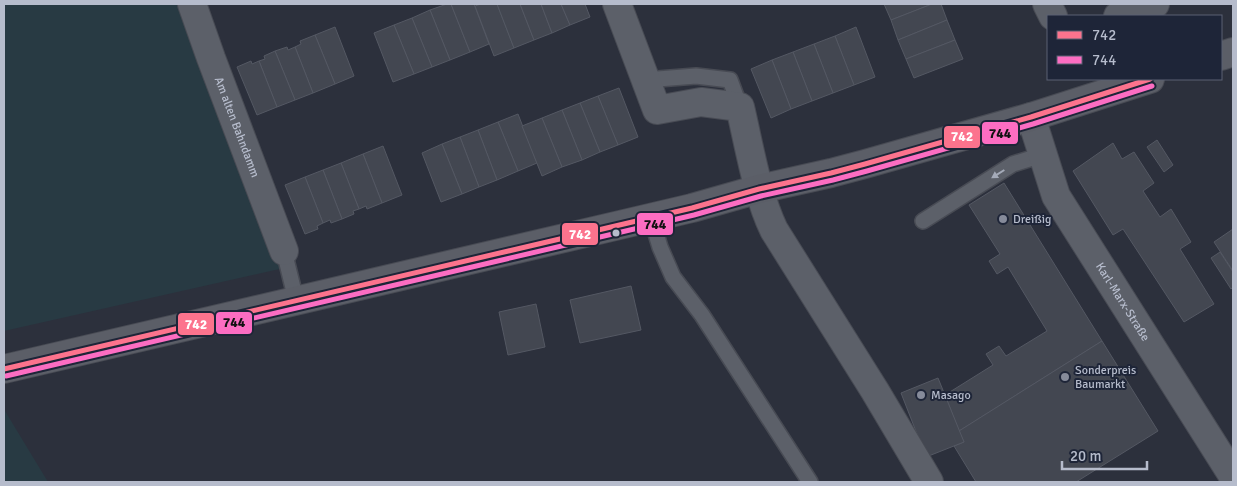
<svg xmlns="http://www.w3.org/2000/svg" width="1237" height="486" font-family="Signika,sans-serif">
<rect width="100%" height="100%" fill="#2c303c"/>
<g fill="#283a43">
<path d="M4 4H182L284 268 4 331Z"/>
<path d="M4 411H5L48 482H4Z"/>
</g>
<g fill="#434751" stroke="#545863">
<path d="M447 4H451L470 52 450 60 430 10Z"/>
<path d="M451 4H474L489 44 470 52Z"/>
<path d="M481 4H497L514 48 494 56 475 6Z"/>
<path d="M497 4H520L534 40 514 48Z"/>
<path d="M520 4H541L552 33 534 40Z"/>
<path d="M541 4H561L570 25 552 33Z"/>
<path d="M561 4H585L590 17 570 25Z"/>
<path d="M884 4H932L891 20Z"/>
<path d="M932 4H941L947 20 898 40 891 20Z"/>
<path d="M430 10 450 60 432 67 412 18Z"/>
<path d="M412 18 432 67 414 74 394 25Z"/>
<path d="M947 20 955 40 906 59 898 40Z"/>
<path d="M394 25 414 74 393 82 374 33Z"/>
<path d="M335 27 354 76 335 84 315 35Z"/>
<path d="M856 27 875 77 854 85 835 36Z"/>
<path d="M315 35 335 84 313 93 295 47 301 44 300 41Z"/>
<path d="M835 36 854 85 833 93 814 44Z"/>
<path d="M955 40 963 59 914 78 906 59Z"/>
<path d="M814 44 833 93 812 101 793 52Z"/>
<path d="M287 47 288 50 295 47 313 93 295 100 275 51Z"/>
<path d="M275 51 295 100 277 107 259 61 265 59 264 56Z"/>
<path d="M793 52 812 101 791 109 772 60Z"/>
<path d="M772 60 791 109 771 118 751 69Z"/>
<path d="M251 61 252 64 259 61 277 107 257 115 237 67Z"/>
<path d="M619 88 638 137 618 145 598 96Z"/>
<path d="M598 96 618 145 600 152 580 103Z"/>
<path d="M580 103 600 152 582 160 562 110Z"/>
<path d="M562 110 582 160 562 167 542 118Z"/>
<path d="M518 114 537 163 518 171 498 122Z"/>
<path d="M542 118 562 167 542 176 522 126Z"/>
<path d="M498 122 518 171 497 180 478 130Z"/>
<path d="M478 130 497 180 479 187 460 137Z"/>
<path d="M460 137 479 187 462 194 442 144Z"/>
<path d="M1157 140 1173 165 1164 172 1147 147Z"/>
<path d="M1113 143 1122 159 1134 152 1154 183 1143 191 1160 217 1171 209 1191 242 1180 249 1214 304 1184 322 1123 229 1113 235 1073 171Z"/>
<path d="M442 144 462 194 441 202 422 153Z"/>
<path d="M383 146 402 195 382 203 363 154Z"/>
<path d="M363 154 382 203 367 209 366 206 359 209 341 163Z"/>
<path d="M341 163 359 209 353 211 354 214 342 219 323 170Z"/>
<path d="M323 170 342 219 331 223 330 220 323 223 305 177Z"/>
<path d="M305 177 323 223 317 226 318 229 305 234 285 185Z"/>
<path d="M1004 183 1102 341 959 431 945 395 993 365 986 354 999 346 1006 356 1047 331 1008 267 997 274 989 261 1000 254 969 205Z"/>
<path d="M1233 229V271L1214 242Z"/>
<path d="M1220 252 1233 272V287L1231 289 1211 258Z"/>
<path d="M631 286 641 330 580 343 570 300Z"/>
<path d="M536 304 545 347 508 355 499 312Z"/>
<path d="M1102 341 1158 431 1076 482H976L954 446 964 442 959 431Z"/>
<path d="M938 378 964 442 926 457 901 393Z"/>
</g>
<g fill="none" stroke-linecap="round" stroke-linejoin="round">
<defs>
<g id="lane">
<path d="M645 80 696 76 730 80 740 107"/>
<path d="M651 217 660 247 673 277 702 315 810 482"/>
<path d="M923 221 1013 164 1042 155"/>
<path d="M284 251 296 300"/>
</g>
<g id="street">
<path id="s1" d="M192 4 211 58 284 251"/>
<path d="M617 4 657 110 701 102 740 107C749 145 757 195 774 230L875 391 929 482"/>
<path d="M1047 4 1053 16"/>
<path d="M1118 16 1155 4"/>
<path id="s2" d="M1031 117 1056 196 1233 476"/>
</g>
<g id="secondary">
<path d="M1221 56 1233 52"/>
<path d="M4 369 624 224 692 208 759 189 831 173 865 164 1031 117 1150 79"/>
</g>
</defs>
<use href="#lane" stroke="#484b54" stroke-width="18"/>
<use href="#street" stroke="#484b54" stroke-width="30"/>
<use href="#secondary" stroke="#484b54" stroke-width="30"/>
<use href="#lane" stroke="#5c6069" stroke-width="15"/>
<use href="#street" stroke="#5c6069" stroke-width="28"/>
<use href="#secondary" stroke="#5b5e67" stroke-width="28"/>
<defs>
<path id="bus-1" d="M4 369 692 208 759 189 831 173 865 164 1031 117 1150 79"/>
<path id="bus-2" d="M6 376 694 215 761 196 833 180 867 171 1033 124 1152 86"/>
</defs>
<use href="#bus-1" stroke="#1e2538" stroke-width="9"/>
<use href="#bus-2" stroke="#1e2538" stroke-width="9"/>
<use href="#bus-1" stroke="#fc738d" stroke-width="5"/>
<use href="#bus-2" stroke="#fc6dc2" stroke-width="5"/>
</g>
<defs><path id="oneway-solid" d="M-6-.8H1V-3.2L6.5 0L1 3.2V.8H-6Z" transform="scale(1.25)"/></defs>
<use fill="#a4aab8" href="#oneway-solid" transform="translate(998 174) rotate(148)"/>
<g fill="#868b9a" stroke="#1e2538" stroke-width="2">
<circle cx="1003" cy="219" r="5"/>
<circle cx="1065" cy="377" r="5"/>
<circle cx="921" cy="395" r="5"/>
</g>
<circle fill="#b6bccc" stroke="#1e2538" stroke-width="2" cx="616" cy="233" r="4.5"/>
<g text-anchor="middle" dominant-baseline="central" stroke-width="4" stroke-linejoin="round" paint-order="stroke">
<g font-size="12" fill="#b6bccc" stroke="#1e2538">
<text stroke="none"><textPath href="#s1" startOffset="131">Am alten Bahndamm</textPath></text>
<text stroke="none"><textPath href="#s2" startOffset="208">Karl-Marx-Straße</textPath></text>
</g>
<g font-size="12" fill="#b6bccc" stroke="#1e2538" text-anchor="start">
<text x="1013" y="219">Dreißig</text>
<text x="1075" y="370">Sonderpreis<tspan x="1075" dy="14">Baumarkt</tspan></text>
<text x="931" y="395">Masago</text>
</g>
</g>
<g stroke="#1e2538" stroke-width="2">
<rect x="981" y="121" width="38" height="24" rx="5" fill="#fc6dc2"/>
<rect x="943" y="125" width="38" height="24" rx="5" fill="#fc738d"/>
<rect x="636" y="212" width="38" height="24" rx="5" fill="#fc6dc2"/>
<rect x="561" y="222" width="38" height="24" rx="5" fill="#fc738d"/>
<rect x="215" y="311" width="38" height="24" rx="5" fill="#fc6dc2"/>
<rect x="177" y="312" width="38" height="24" rx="5" fill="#fc738d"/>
</g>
<g font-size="14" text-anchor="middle" font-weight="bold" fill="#fff">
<text x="962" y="141">742</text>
<text x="580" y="239">742</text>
<text x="196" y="329">742</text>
</g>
<g font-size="14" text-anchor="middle" font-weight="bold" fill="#111">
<text x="1000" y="138">744</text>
<text x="655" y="229">744</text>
<text x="234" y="327">744</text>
</g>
<rect width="1237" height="486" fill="none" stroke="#b6bccc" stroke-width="10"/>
<rect x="1047" y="15" width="175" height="65" fill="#1e2538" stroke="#5b6173"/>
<rect x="1057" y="31" width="25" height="8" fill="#fc738d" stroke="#5b6173"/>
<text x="1092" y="40" font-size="15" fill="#b6bccc">742</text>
<rect x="1057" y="56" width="25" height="8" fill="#fc6dc2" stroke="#5b6173"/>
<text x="1092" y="65" font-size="15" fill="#b6bccc">744</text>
<path d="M1062 461v8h85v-8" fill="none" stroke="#b6bccc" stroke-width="2.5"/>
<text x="1070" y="461" font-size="15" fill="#b6bccc" stroke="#1e2538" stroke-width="4" paint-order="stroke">20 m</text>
</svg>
